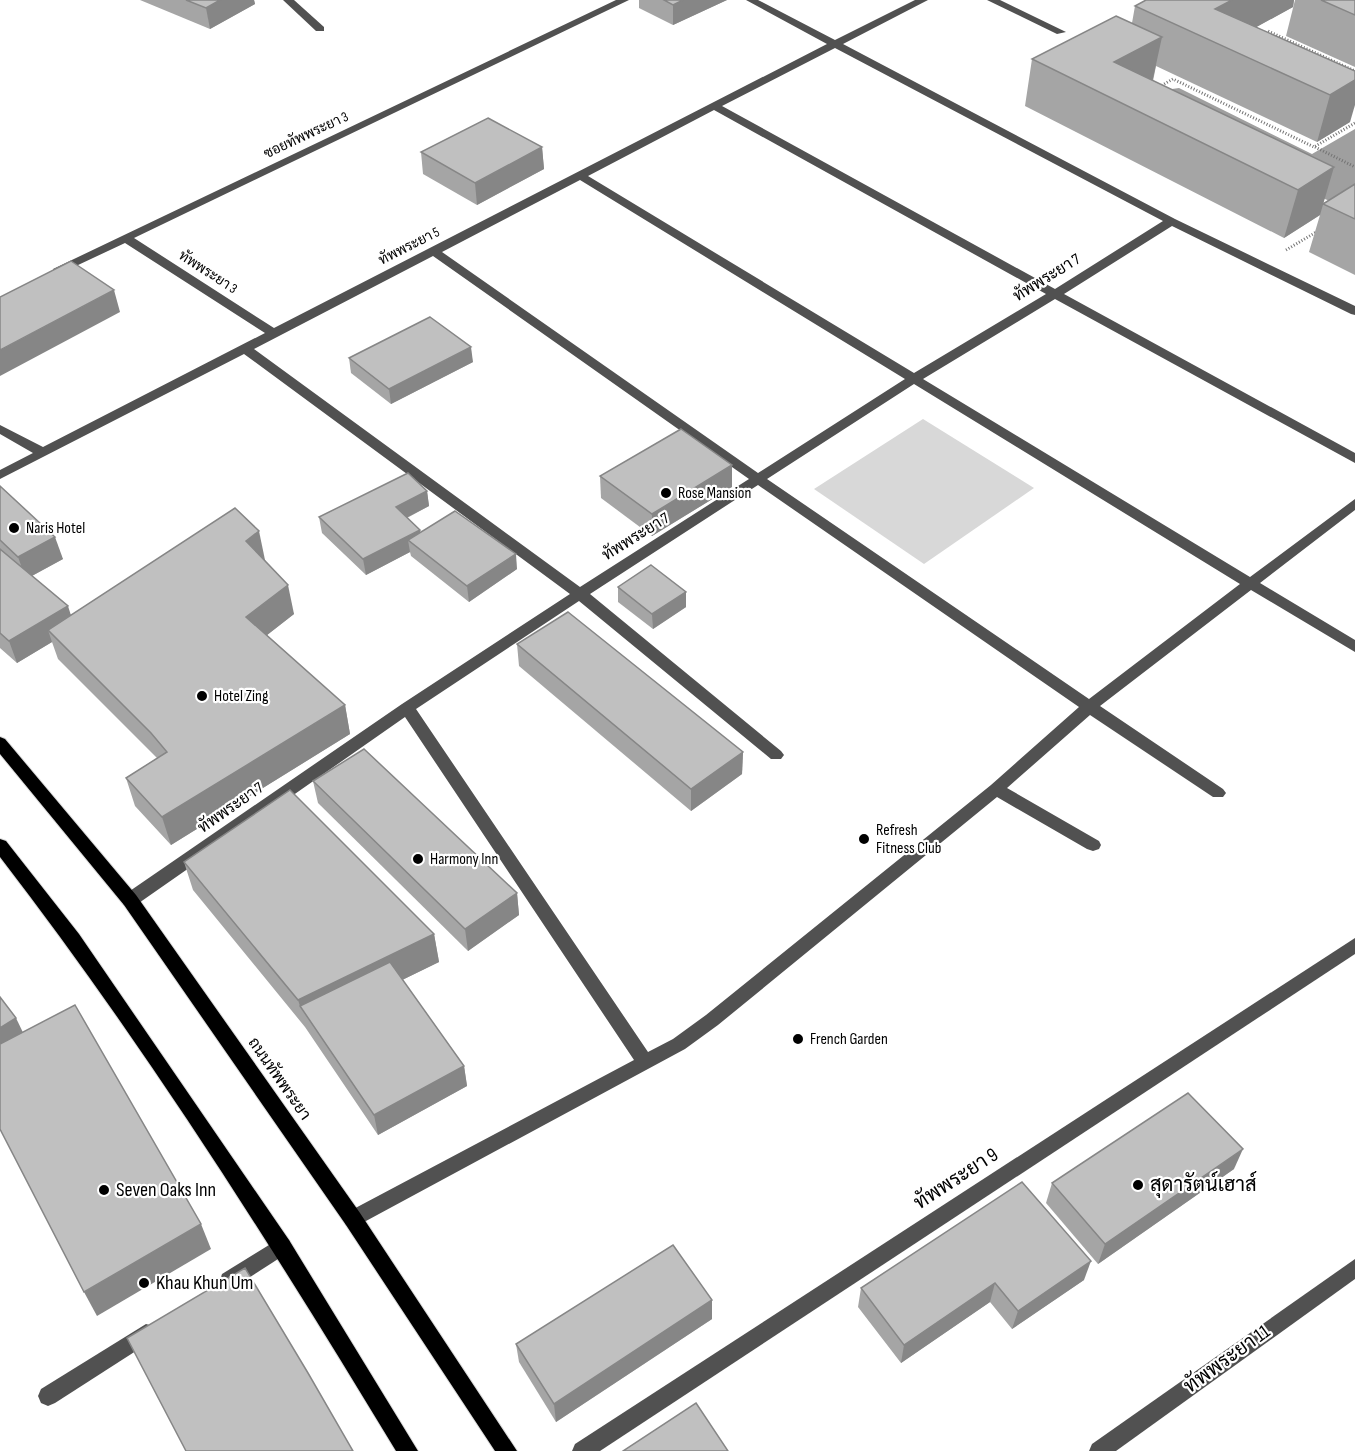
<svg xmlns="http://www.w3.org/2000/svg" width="1355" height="1451" font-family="'Sofia Sans Condensed',Sarabun,sans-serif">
<rect width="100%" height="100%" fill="#fff"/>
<path fill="#d8d8d8" d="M923 419 1034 488 924 564 814 489Z"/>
<path fill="#9f9f9f" d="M1179 88 1312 154 1355 129V212L1318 196 1162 97 1172 89Z"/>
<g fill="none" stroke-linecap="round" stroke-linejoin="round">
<defs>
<g id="major">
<path d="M0 737 5 739 136 895 360 1213 517 1451H495L346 1225 124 905 0 754Z"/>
<path d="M0 839 6 841 79 934 289 1240 418 1451H396C273 1248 145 1045 0 857Z"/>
</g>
</defs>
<use href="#major" stroke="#dbdbdb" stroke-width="2"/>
<g stroke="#737373" stroke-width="3" stroke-dasharray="1 2" stroke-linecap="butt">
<path d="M1263 34 1268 31 1355 71"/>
<path d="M1159 87 1173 79 1314 147 1355 123"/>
<path d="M1315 147 1355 167"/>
<path d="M1286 250 1318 231"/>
</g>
<g fill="#515151" fill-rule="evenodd">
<path d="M283 0H294L324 27V31H316Z"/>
<path d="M616 0H629L134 238 274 328 827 44 746 0H758L835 40 915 0H928L843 44 1175 219 1355 306V315L1351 314 1172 226 1064 294 1355 453V463L1055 299 923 379 1250 577 1355 499V510L1260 583 1355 640V652L1251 590 1100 706 1223 789 1226 793 1223 797H1213L1090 715 1007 788 1099 841 1101 845 1099 849 1093 851 1087 849 997 797 718 1025 685 1049 353 1228 346 1225 344 1219 346 1213 634 1060 405 717 136 905 130 907 124 905 122 900 124 895 402 704 570 594 244 354 0 479V470L33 453 0 434V425L43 447 265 333 125 243 61 273H53V269ZM835 48 1163 221 1055 289 722 106ZM714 110 1046 294 914 373 588 176ZM580 180 905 379 758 473 442 252ZM433 256 749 479 580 587 254 349ZM914 384 1240 584 1089 699 767 479ZM758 485 1079 707 991 785 706 1015 673 1039 648 1052 416 709 579 601 771 759H781L784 755 781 751 590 594Z"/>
<path d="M987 0H1000L1066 32 1057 34Z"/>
<path d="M1355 938V954L600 1451H572L575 1444Z"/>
<path d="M282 1237 289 1240 291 1246 289 1252 236 1286 229 1289 222 1286 220 1280 222 1274Z"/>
<path d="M1355 1259V1279L1116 1451H1089L1092 1444Z"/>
<path d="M146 1324 153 1326 156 1333 153 1340 55 1403 48 1406 41 1403 38 1396 41 1389Z"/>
</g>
<use href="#major" fill="#000" fill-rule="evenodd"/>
</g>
<g fill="#a5a5a5">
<path d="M140 0H254L255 4 210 29Z"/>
<path d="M639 0H727L673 25 639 8Z"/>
<path d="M1146 0H1294L1293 7 1256 27 1355 71 1350 122 1317 142 1156 66 1153 81 1324 203 1355 184V275L1309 252 1320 215 1284 238 1025 106 1032 59 1132 23 1135 6Z"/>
<path d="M1295 0H1355V67L1286 36Z"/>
<path d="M542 147 544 169 477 205 423 174 421 152Z"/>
<path d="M349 358 473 362 391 404 351 373Z"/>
<path d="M600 476 732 487 652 536 601 498Z"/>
<path d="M0 486 63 559 32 576 71 615 265 560 294 614 267 635 345 705 350 734 171 845 135 806 126 778 157 758 58 659 52 642 17 663 0 648Z"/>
<path d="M427 491 429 506 407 518 421 533 517 569 469 602 411 556 410 552 366 575 322 533 319 517Z"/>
<path d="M618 587 686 592V607L653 629 618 602Z"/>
<path d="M517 644 743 752 742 774 691 811 519 666Z"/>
<path d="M313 781 517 893 519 915 468 951 318 803Z"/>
<path d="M184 862 434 934 439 962 402 980 464 1066 467 1086 378 1135 305 1027 193 890Z"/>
<path d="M1234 1169 1098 1264 1046 1203 1052 1183Z"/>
<path d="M1084 1280 1012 1329 990 1302 901 1363 858 1307 861 1288Z"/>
<path d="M712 1300V1319L556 1422 519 1362 516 1344Z"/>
</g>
<g fill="#868686">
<path d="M220 0H254L255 4 210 29 206 8Z"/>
<path d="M683 0H727L673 25V5Z"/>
<path d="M1232 0H1294L1293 7 1222 46 1215 9Z"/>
<path d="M1162 37 1152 83 1114 62Z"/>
<path d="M1355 80V105L1350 122 1317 142 1330 95Z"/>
<path d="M542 147 544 169 477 205 475 183Z"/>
<path d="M1334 167 1320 215 1284 238 1298 190Z"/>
<path d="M114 290 120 312 0 376V350Z"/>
<path d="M471 347 473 362 391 404 389 389Z"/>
<path d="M732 465V487L652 536V514Z"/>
<path d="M427 491 429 506 398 522 396 507Z"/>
<path d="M420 530 423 545 408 540 410 552 366 575 363 559Z"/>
<path d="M259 531 265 560 253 570 246 541Z"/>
<path d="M55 537 63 559 26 579 18 557Z"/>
<path d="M516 554 517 569 469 602 467 586Z"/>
<path d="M288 585 294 614 253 646 246 617Z"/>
<path d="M686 592V607L653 629 652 614Z"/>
<path d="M68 606 75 628 48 630 52 642 17 663 9 641Z"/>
<path d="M345 705 350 734 171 845 162 817Z"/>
<path d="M743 752 742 774 691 811V789Z"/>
<path d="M517 893 519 915 468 951 465 929Z"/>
<path d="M434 934 439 962 312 1024 300 1006 298 1000Z"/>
<path d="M16 1018 29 1045 0 1063V1028Z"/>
<path d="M464 1066 467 1086 378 1135 374 1115Z"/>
<path d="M1243 1149 1234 1169 1098 1264 1105 1244Z"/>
<path d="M201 1224 211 1249 97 1316 84 1292Z"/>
<path d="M1091 1261 1084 1280 1012 1329 1018 1311Z"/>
<path d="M995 1283 990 1302 901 1363 904 1345Z"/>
<path d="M712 1300V1319L556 1422 554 1404Z"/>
</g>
<g fill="#c0c0c0" stroke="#868686" stroke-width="1.5">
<path d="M186 0H220L206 8Z"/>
<path d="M664 0H683L673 5Z"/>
<path d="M1146 0H1232L1215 9 1355 71V80L1330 95 1135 6Z"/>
<path d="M1321 0H1355V15Z"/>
<path d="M1116 16 1162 37 1114 62 1334 167 1298 190 1032 59Z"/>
<path d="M488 118 542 147 475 183 421 152Z"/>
<path d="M1355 184V219L1323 204Z"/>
<path d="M71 261 114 290 0 350V297Z"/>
<path d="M430 317 471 347 389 389 349 358Z"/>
<path d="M681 429 732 465 652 514 600 476Z"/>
<path d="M408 473 427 491 396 507 420 530 363 559 319 517Z"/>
<path d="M0 486 55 537 18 557 0 540Z"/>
<path d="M235 508 259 531 246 541 288 585 246 617 345 705 162 817 126 778 167 752 151 733 48 630Z"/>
<path d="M455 511 516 554 467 586 408 540Z"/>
<path d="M0 549 68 606 9 641 0 633Z"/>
<path d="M651 565 686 592 652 614 618 587Z"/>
<path d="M568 612 743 752 691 789 517 644Z"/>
<path d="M364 749 517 893 465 929 313 781Z"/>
<path d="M290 790 434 934 298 1000 184 862Z"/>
<path d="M390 962 464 1066 374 1115 300 1006Z"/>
<path d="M0 997 16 1018 0 1028Z"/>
<path d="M75 1005 201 1224 84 1292 0 1129V1044Z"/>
<path d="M1188 1093 1243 1149 1105 1244 1052 1183Z"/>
<path d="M1022 1182 1091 1261 1018 1311 995 1283 904 1345 861 1288Z"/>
<path d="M673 1245 712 1300 554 1404 516 1344Z"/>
<path d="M245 1268 308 1373 353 1451H186L127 1338Z"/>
<path d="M696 1403 728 1451H623Z"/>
</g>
<g fill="#000" stroke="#fff" stroke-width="2">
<circle cx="666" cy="493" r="6"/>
<circle cx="14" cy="528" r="6"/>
<circle cx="202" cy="696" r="6"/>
<circle cx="864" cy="839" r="6"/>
<circle cx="418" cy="859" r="6"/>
<circle cx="798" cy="1039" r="6"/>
<circle cx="1138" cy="1185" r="6"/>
<circle cx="104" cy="1190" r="6"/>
<circle cx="144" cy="1283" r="6"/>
</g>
<g text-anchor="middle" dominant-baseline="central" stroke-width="4.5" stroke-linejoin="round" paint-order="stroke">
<g font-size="14" fill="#000" stroke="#fff">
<text transform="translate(306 135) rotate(-25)">ซอยทัพพระยา 3</text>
<text transform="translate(409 246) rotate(-27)">ทัพพระยา 5</text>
<text transform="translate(208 272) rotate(33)">ทัพพระยา 3</text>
</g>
<g font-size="16" fill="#000" stroke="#fff">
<text transform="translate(1047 278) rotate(-32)">ทัพพระยา 7</text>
<text transform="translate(636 537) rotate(-32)">ทัพพระยา 7</text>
<text transform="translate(231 808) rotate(-35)">ทัพพระยา 7</text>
<text transform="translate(279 1079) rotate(55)">ถนนทัพพระยา</text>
</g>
<g font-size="16" fill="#000" stroke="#fff" text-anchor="start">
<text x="678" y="493">Rose Mansion</text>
<text x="26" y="528">Naris Hotel</text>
<text x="214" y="696">Hotel Zing</text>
<text x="876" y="830">Refresh<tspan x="876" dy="18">Fitness Club</tspan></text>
<text x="430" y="859">Harmony Inn</text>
<text x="810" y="1039">French Garden</text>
</g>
<g font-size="20" fill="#000" stroke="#fff">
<text transform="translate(956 1179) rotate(-33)">ทัพพระยา 9</text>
<text transform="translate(1227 1359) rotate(-36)">ทัพพระยา 11</text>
</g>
<g font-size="20" fill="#000" stroke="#fff" text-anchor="start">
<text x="1150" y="1185">สุดารัตน์เฮาส์</text>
<text x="116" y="1190">Seven Oaks Inn</text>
<text x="156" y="1283">Khau Khun Um</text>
</g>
</g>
</svg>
